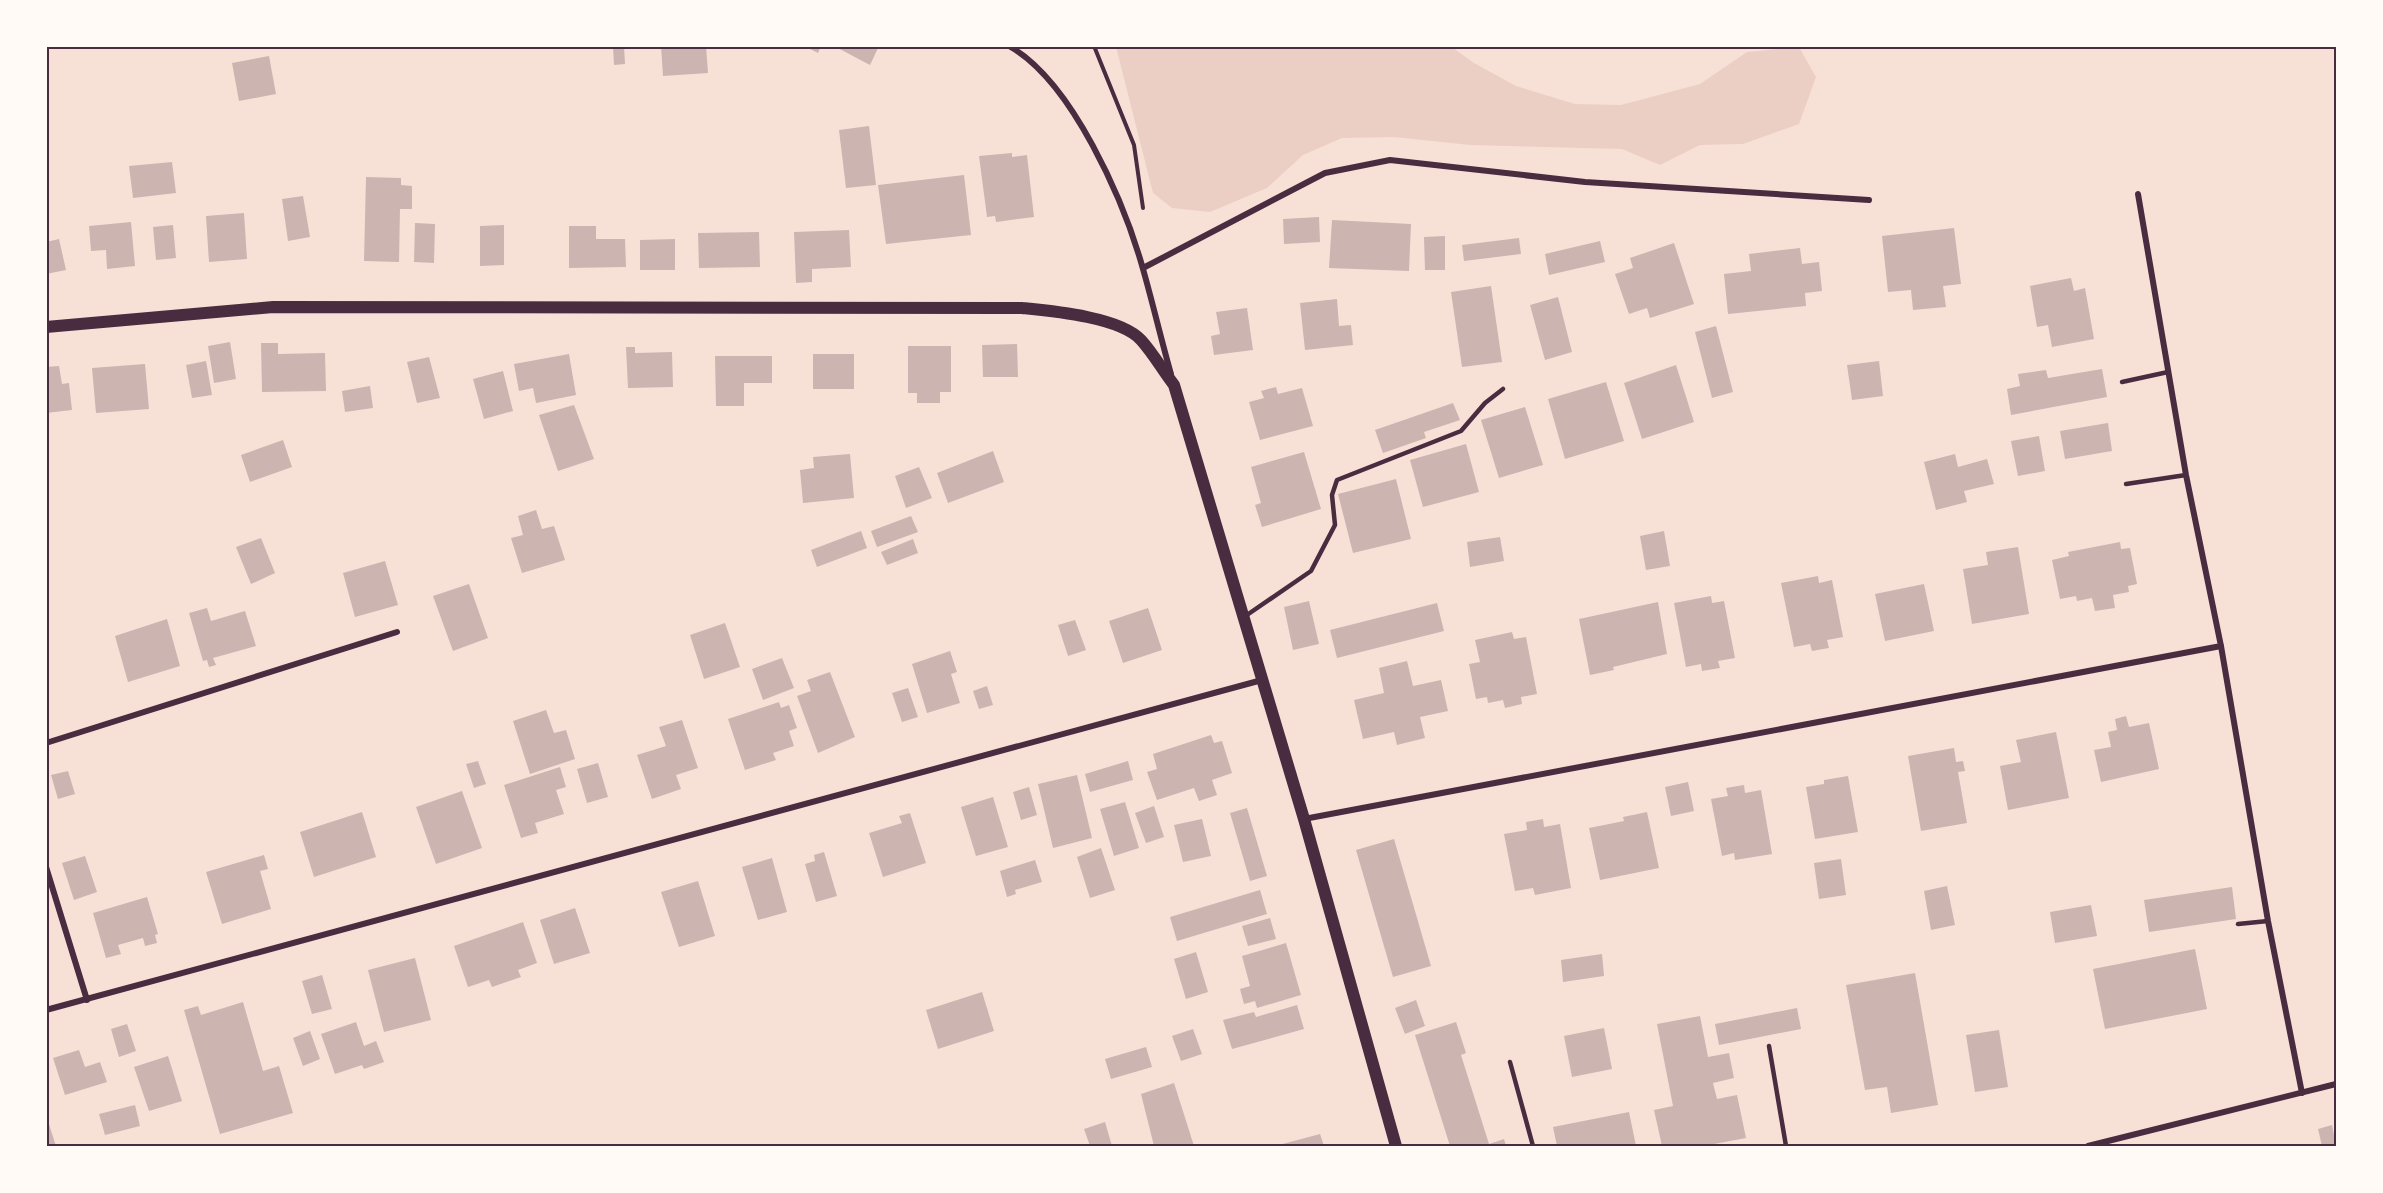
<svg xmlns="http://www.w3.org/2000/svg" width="2383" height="1193" font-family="'Noto Sans',sans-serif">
<rect width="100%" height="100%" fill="#f7e1d7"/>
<path fill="#ebcfc5" d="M1116 47H1452L1474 63 1516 86 1575 104 1621 105 1700 84 1747 52 1799 47 1816 77 1799 124 1743 144 1700 145 1660 165 1622 149 1470 145 1394 137 1342 138 1303 155 1267 188 1210 212 1172 208 1153 193Z"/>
<g fill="#ccb4b1">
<path d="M613 46H624L625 64 614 65Z"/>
<path d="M661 46H706L708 73 663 76Z"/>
<path d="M804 46H821L818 53Z"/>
<path d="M834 46H879L870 65Z"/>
<path d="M269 56 276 94 239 101 232 63Z"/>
<path d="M869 126 876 185 846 188 839 130Z"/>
<path d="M1012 153V157L1027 155 1034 217 996 222 995 216 987 217 979 156Z"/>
<path d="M172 162 176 193 133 198 129 166Z"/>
<path d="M964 175 971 235 886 244 878 185Z"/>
<path d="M366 177 401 178V185L412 186V209H400L399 262 364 261Z"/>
<path d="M303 196 310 237 288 241 282 199Z"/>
<path d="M244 213 247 259 209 262 206 216Z"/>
<path d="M1319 217 1320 242 1284 244 1283 219Z"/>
<path d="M1332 220 1411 224 1409 271 1329 268Z"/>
<path d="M131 222 135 266 107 269 106 250 91 251 89 226Z"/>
<path d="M415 223 435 224 434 263 414 262Z"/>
<path d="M173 225 176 258 156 260 153 227Z"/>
<path d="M504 225V265L480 266V226Z"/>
<path d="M569 226H596V239H625L626 267 569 268Z"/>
<path d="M1954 228 1961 284 1943 286 1946 307 1913 310 1911 290 1888 292 1882 236Z"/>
<path d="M849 230 851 267 812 269V282L796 283 794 232Z"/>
<path d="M759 232 760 267 699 268 698 233Z"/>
<path d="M1445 236V270H1425L1424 237Z"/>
<path d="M1519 238 1521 254 1464 261 1462 245Z"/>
<path d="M59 239 66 270 46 274V242Z"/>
<path d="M675 239V270H640V240Z"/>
<path d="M1600 241 1605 262 1549 275 1545 254Z"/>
<path d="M1674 243 1694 304 1650 318 1647 308 1629 314 1615 274 1633 268 1630 258Z"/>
<path d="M1800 248 1802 264 1819 262 1822 291 1805 293 1806 306 1728 314 1724 274 1751 271 1749 254Z"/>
<path d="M2071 278 2074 291 2085 288 2094 339 2052 347 2048 325 2037 327 2030 286Z"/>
<path d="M1491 286 1502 362 1462 367 1451 292Z"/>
<path d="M1558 297 1572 352 1545 360 1530 305Z"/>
<path d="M1337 299 1339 326 1351 325 1353 345 1305 350 1300 303Z"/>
<path d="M1247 308 1253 350 1214 355 1211 336 1220 334 1216 312Z"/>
<path d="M1716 326 1733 392 1712 398 1695 332Z"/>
<path d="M230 342 236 379 214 383 208 346Z"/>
<path d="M261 343H278V354L325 353 326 391 262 392Z"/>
<path d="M1017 344 1018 377H983L982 345Z"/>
<path d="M908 346H951V392H940V403H917V393H908Z"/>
<path d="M626 347H635V353L672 352 673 387 628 388Z"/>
<path d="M569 354 576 395 536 403 533 388 519 391 514 364Z"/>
<rect x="813" y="354" width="41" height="35"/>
<path d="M715 356H772V383H744V406H716Z"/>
<path d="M429 357 440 398 417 403 407 362Z"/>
<path d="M206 361 212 395 192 398 186 365Z"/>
<path d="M1879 361 1883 396 1852 400 1847 365Z"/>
<path d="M145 364 149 409 96 413 92 368Z"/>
<path d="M1676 365 1694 422 1642 439 1624 383Z"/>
<path d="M59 366 62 384 69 383 72 410 46 413V367Z"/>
<path d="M2102 369 2107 397 2011 415 2007 389 2020 386 2018 374 2046 370 2048 378Z"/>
<path d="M503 371 513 411 484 419 473 379Z"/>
<path d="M1606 382 1624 441 1565 459 1548 399Z"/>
<path d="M370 386 373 408 345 412 342 391Z"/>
<path d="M1276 387 1278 394 1302 388 1313 426 1260 440 1249 402 1264 398 1261 391Z"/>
<path d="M1453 403 1460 420 1424 432 1426 438 1383 453 1375 430Z"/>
<path d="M574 405 594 459 558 471 539 415Z"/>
<path d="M1525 407 1543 465 1499 478 1481 420Z"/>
<path d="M2108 423 2112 451 2065 459 2060 431Z"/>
<path d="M2039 436 2045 471 2018 476 2011 441Z"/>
<path d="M283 440 292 467 250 482 241 455Z"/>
<path d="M1466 444 1479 492 1423 507 1410 460Z"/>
<path d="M993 451 1004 482 948 503 937 473Z"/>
<path d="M1304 452 1321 509 1262 527 1255 505 1261 503 1251 467Z"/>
<path d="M850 454 854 498 803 503 800 470 814 468 813 457Z"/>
<path d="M1955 454 1958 467 1987 459 1994 484 1964 491 1967 502 1936 510 1924 462Z"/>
<path d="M919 467 932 498 906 508 895 476Z"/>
<path d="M1396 479 1411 539 1353 553 1338 494Z"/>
<path d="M536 510 542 529 554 526 565 560 522 573 511 538 523 535 518 516Z"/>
<path d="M911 516 918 532 877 547 871 531Z"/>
<path d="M861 531 867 548 817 567 811 550Z"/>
<path d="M1664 531 1670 566 1646 570 1640 536Z"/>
<path d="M1500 537 1504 561 1470 567 1467 542Z"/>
<path d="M261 538 275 573 251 584 236 547Z"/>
<path d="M913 539 918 553 887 565 881 552Z"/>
<path d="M2120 542 2121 549 2130 548 2137 584 2128 586 2129 592 2113 595 2115 608 2095 611 2092 598 2077 601 2076 596 2060 599 2052 560 2069 556 2068 552Z"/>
<path d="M2018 547 2029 614 1972 624 1963 569 1988 565 1986 552Z"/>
<path d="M385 561 398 605 355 617 343 573Z"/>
<path d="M1818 576 1819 583 1832 580 1843 637 1827 640 1829 648 1812 651 1810 644 1794 647 1781 583Z"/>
<path d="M469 584 488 638 453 651 433 596Z"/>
<path d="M1924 584 1934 631 1885 641 1875 594Z"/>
<path d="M1711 596 1712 603 1724 601 1735 658 1718 661 1720 668 1702 671 1701 664 1686 667 1674 603Z"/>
<path d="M1309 601 1319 644 1293 650 1284 607Z"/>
<path d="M1658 602 1667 654 1613 667 1614 670 1590 675 1579 619Z"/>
<path d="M1437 603 1444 631 1337 658 1330 630Z"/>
<path d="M207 608 211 621 245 611 256 646 213 658 216 665 209 667 207 660 203 661 189 613Z"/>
<path d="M1148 608 1162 650 1123 663 1109 621Z"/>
<path d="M167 619 180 666 128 682 115 636Z"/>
<path d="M1075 620 1086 650 1068 656 1058 625Z"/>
<path d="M725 623 740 667 704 679 690 635Z"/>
<path d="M1512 632 1514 639 1526 637 1537 694 1521 697 1522 704 1505 708 1503 700 1488 703 1487 697 1476 699 1469 664 1480 662 1475 640Z"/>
<path d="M950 651 957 672 951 674 960 703 927 713 912 664Z"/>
<path d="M782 658 794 688 763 700 752 669Z"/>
<path d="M1407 661 1413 686 1441 680 1448 711 1420 717 1425 738 1397 745 1394 732 1363 739 1354 700 1384 693 1379 668Z"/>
<path d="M830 672 855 737 818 753 797 696 811 691 807 680Z"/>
<path d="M987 686 993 705 979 709 973 691Z"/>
<path d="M908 688 918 717 902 722 892 693Z"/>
<path d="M779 702 781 708 789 705 797 728 789 731 794 746 773 753 776 760 745 770 728 719Z"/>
<path d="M546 710 554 733 566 730 575 759 530 774 513 721Z"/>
<path d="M2126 716 2129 727 2149 723 2159 769 2101 782 2094 750 2111 747 2108 732 2117 730 2115 719Z"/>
<path d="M682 720 698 768 676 775 681 789 652 799 637 755 666 746 659 727Z"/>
<path d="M2056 732 2069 798 2008 810 2000 766 2021 762 2016 740Z"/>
<path d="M1211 735 1214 743 1222 741 1232 773 1212 780 1217 795 1199 801 1194 788 1157 800 1147 772 1157 769 1153 754Z"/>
<path d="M1954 748 1956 762 1963 761 1965 771 1958 772 1967 823 1921 831 1908 756Z"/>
<path d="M478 761 486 784 474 788 466 764Z"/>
<path d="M1128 761 1133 780 1090 792 1085 774Z"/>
<path d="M598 763 608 797 587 803 577 769Z"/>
<path d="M560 767 566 787 556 790 564 814 535 823 538 833 521 838 504 785Z"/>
<path d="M68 771 75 794 58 799 51 775Z"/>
<path d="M1077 775 1092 838 1053 848 1038 784Z"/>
<path d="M1848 776 1858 832 1815 839 1806 787 1824 784V780Z"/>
<path d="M1688 782 1694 811 1671 816 1665 787Z"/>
<path d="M1744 785 1745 793 1761 790 1772 854 1735 860 1734 853 1722 856 1711 799 1728 796 1726 788Z"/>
<path d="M1029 787 1037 815 1021 820 1013 792Z"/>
<path d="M462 791 482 848 436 864 416 807Z"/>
<path d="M993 797 1008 847 976 856 961 807Z"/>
<path d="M1125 802 1139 848 1114 856 1100 809Z"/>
<path d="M1154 806 1164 837 1146 843 1135 813Z"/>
<path d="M1247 808 1267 876 1250 881 1230 813Z"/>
<path d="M362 812 376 857 314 877 300 832Z"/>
<path d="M1647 812 1659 868 1600 880 1589 828 1624 821 1623 817Z"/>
<path d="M910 813 926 863 883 877 869 833 902 823 899 816Z"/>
<path d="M1202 819 1211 856 1183 862 1174 825Z"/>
<path d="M1543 819 1544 827 1560 824 1571 888 1535 895 1533 888 1515 891 1504 834 1527 830 1526 822Z"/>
<path d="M1394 839 1431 966 1393 977 1356 850Z"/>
<path d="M1101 848 1115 890 1090 898 1077 857Z"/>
<path d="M824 852 837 896 816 902 805 864 815 861 814 855Z"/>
<path d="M264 855 268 869 260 871 271 909 222 924 206 872Z"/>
<path d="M85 856 97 892 74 900 62 863Z"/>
<path d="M772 858 787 912 758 920 742 867Z"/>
<path d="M1841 859 1846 895 1819 899 1814 863Z"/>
<path d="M1035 860 1042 882 1015 890 1016 894 1007 897 1000 871Z"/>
<path d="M698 881 715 936 679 947 661 892Z"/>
<path d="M1947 886 1955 925 1931 930 1924 891Z"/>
<path d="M2232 887 2236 919 2149 932 2144 900Z"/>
<path d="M1260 890 1267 914 1177 941 1170 917Z"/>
<path d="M147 897 158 934 155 935 157 943 145 946 143 938 118 945 121 954 106 958 93 913Z"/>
<path d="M2091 905 2097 936 2055 943 2050 912Z"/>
<path d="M575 908 590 953 554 964 540 920Z"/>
<path d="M1270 918 1276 939 1248 946 1242 926Z"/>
<path d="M523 922 537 963 518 970 521 977 492 987 489 980 468 987 454 946Z"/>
<path d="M1286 943 1301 995 1257 1008 1255 1001 1244 1004 1240 989 1250 986 1242 956Z"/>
<path d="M2195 949 2207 1009 2105 1029 2093 969Z"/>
<path d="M1196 952 1208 992 1186 999 1174 959Z"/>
<path d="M1602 954 1604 976 1563 982 1561 960Z"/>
<path d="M415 958 431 1020 384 1032 368 970Z"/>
<path d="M1915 973 1938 1105 1891 1113 1887 1087 1865 1090 1846 985Z"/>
<path d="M322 975 332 1009 312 1014 302 981Z"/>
<path d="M982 992 994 1031 938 1049 926 1010Z"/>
<path d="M1416 1000 1425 1026 1405 1034 1395 1008Z"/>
<path d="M243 1002 263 1071 279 1066 293 1113 220 1134 184 1010 198 1006 201 1015Z"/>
<path d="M1297 1005 1304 1029 1232 1049 1223 1020 1254 1012 1256 1017Z"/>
<path d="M1797 1008 1801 1029 1719 1045 1715 1024Z"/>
<path d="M1700 1016 1708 1057 1729 1053 1734 1078 1713 1083 1717 1099 1737 1095 1746 1138 1714 1144 1715 1146H1662L1654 1110 1673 1106 1657 1024Z"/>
<path d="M356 1022 364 1046 376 1041 384 1062 364 1069 362 1065 335 1074 321 1034Z"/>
<path d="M1456 1022 1466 1053 1461 1055 1489 1144 1504 1139 1506 1146H1450L1415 1035Z"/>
<path d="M127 1024 136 1051 119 1057 111 1029Z"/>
<path d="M1604 1028 1612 1069 1572 1077 1564 1036Z"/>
<path d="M1193 1029 1202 1054 1181 1061 1172 1036Z"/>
<path d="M1999 1030 2008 1087 1975 1092 1966 1035Z"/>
<path d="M310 1031 320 1059 303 1066 293 1038Z"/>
<path d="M1146 1047 1152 1067 1111 1079 1105 1059Z"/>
<path d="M79 1050 85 1067 100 1062 107 1082 65 1095 53 1058Z"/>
<path d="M168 1056 182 1101 149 1111 134 1067Z"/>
<path d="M1174 1083 1194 1146H1154L1141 1094Z"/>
<path d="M135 1105 140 1126 105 1135 99 1114Z"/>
<path d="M1629 1112 1636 1146H1557L1553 1127Z"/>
<path d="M47 1118 56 1146H46Z"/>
<path d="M1105 1122 1112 1146H1090L1084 1129Z"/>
<path d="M2332 1125 2336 1146H2322L2318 1129Z"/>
<path d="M1320 1134 1324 1146H1275Z"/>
</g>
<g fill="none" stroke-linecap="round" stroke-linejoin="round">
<path stroke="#4a2c40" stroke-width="4" d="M1094 46 1134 145 1143 208"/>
<g stroke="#4a2c40" stroke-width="4.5">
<path d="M2122 382 2168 372"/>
<path d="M2126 484 2186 475"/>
<path d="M1244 617 1311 571 1335 525 1332 495 1337 480 1461 431 1485 403 1503 389"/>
<path d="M2238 924 2268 921"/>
<path d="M1769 1046 1786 1146"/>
<path d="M1510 1062 1533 1146"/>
</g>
<g stroke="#4a2c40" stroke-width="6">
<path d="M1009 46C1072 81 1124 201 1143 269 1153 304 1161 339 1171 374"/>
<path d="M1143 268 1325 173 1390 160 1585 182 1869 200"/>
<path d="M2221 646 2268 921 2302 1093"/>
<path d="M46 743 397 632"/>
<path d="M1304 819 2221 646 2186 475 2138 194"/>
<path d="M46 867 87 1000"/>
<path d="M46 1010 1262 680"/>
<path d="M2088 1146 2336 1084"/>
</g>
<path stroke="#4a2c40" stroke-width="12" d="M46 327 273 307 1022 308C1052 311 1120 317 1141 340 1153 353 1163 371 1174 385L1304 819 1396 1146"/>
</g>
<rect width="2383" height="1193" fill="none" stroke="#fffaf5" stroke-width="96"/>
<rect x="48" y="48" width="2287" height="1097" fill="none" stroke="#4a2c40" stroke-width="2"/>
</svg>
